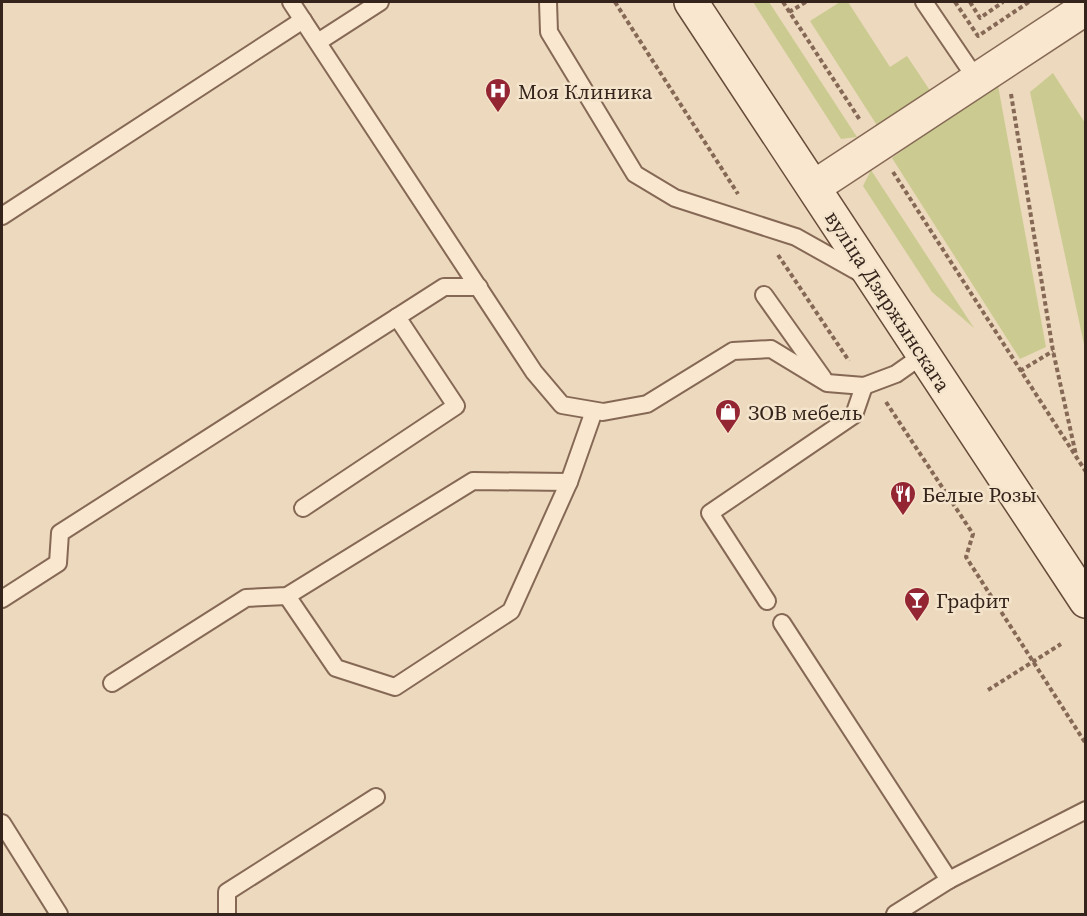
<svg xmlns="http://www.w3.org/2000/svg" width="1087" height="916" font-family="'Source Serif 4',serif">
<rect width="100%" height="100%" fill="#edd9bd"/>
<g fill="#cbcb91">
<path d="M753 2H769L857 137 841 139Z"/>
<path d="M840 2H848L890 67 907 56 933 95 880 130 810 21Z"/>
<path d="M1053 73 1085 123V349L1030 92Z"/>
<path d="M997 80 1046 347 1020 359 892 158Z"/>
<path d="M871 170 974 328 932 292 863 186Z"/>
</g>
<g fill="none" stroke-linecap="round" stroke-linejoin="round">
<defs>
<g id="lane">
<path d="M291 2 534 372 562 405 603 412 647 404 733 351 771 349 827 383 864 386 896 374 923 355"/>
<path d="M548 2 549 32 635 174 675 198 796 237 862 274"/>
<path d="M924 2 977 80"/>
<path d="M318 42 380 2"/>
<path d="M2 216 303 20"/>
<path d="M764 295 823 378"/>
<path d="M303 508 456 406 397 317"/>
<path d="M287 596 336 668 395 687 511 611 569 482"/>
<path d="M2 599 58 563 60 533 444 287H479"/>
<path d="M767 601 710 513 854 415 864 386"/>
<path d="M782 623 949 880"/>
<path d="M112 683 246 598 287 596 473 481 569 482 594 411"/>
<path d="M2 823 59 914"/>
<path d="M227 914V892L376 797"/>
<path d="M895 914 949 880 1086 810"/>
</g>
<path id="street" d="M814 187 1086 8"/>
<path id="secondary" d="M691 2 1086 601"/>
</defs>
<use href="#lane" stroke="#856956" stroke-width="20"/>
<use href="#street" stroke="#856956" stroke-width="36"/>
<use href="#secondary" stroke="#664b3a" stroke-width="36"/>
<g stroke="#856956" stroke-width="4" stroke-dasharray="4.5 3" stroke-linecap="butt">
<path d="M615 2 738 194"/>
<path d="M783 2 860 120"/>
<path d="M955 2 978 36 1029 2"/>
<path d="M970 2 980 18 1003 2"/>
<path d="M789 12 806 2"/>
<path d="M1011 94 1053 351 1076 455"/>
<path d="M893 172 1086 472"/>
<path d="M778 255 849 361"/>
<path d="M1020 371 1053 351"/>
<path d="M886 402 973 534 966 557 1086 744"/>
<path d="M988 690 1061 644"/>
</g>
<use href="#lane" stroke="#f9e7cf" stroke-width="16"/>
<use href="#street" stroke="#f9e7cf" stroke-width="33"/>
<use href="#secondary" stroke="#f9e7cf" stroke-width="33"/>
</g>
<defs>
<symbol id="hospital-pin" viewBox="-11 -11 22 30"><path d="M0 17L-7.5 6A9.5 9.5 0 1 1 7.5 6Z" fill="#942634" stroke="#f5e4cc"/><path d="M-5-5h3v3.5h4V-5h3V5h-3V1.5h-4V5h-3Z" fill="#fff"/></symbol>
<symbol id="shop-pin" viewBox="-11 -11 22 30"><path d="M0 17L-7.5 6A9.5 9.5 0 1 1 7.5 6Z" fill="#942634" stroke="#f5e4cc"/><path d="M-5-2.5h2.3a2.7 3.5 0 0 1 5.4 0H5L5.5 6h-11ZM-1.5-2.5h3a1.5 2.3 0 0 0-3 0Z" fill="#fff"/></symbol>
<symbol id="restaurant-pin" viewBox="-11 -11 22 30"><path d="M0 17L-7.5 6A9.5 9.5 0 1 1 7.5 6Z" fill="#942634" stroke="#f5e4cc"/><path d="M-5-6h1v4h1v-4h1v4h1v-4h1v5L-1.5 .5V6h-2V.5L-5-1ZM5-6V6H3V1.5H1.5Q1.5-4 5-6Z" fill="#fff"/></symbol>
<symbol id="bar-pin" viewBox="-11 -11 22 30"><path d="M0 17L-7.5 6A9.5 9.5 0 1 1 7.5 6Z" fill="#942634" stroke="#f5e4cc"/><path d="M-6-5H6L.8 .8V4.5H3.5V6h-7V4.5H-.8V.8Z" fill="#fff"/></symbol>
</defs>
<g fill-rule="evenodd">
<use href="#hospital-pin" x="483" y="76" width="30" height="40"/>
<use href="#shop-pin" x="713" y="397" width="30" height="40"/>
<use href="#restaurant-pin" x="888" y="479" width="30" height="40"/>
<use href="#bar-pin" x="902" y="585" width="30" height="40"/>
</g>
<g text-anchor="middle" dominant-baseline="central" stroke-width="5" stroke-linejoin="round" paint-order="stroke">
<g font-size="21" fill="#34241b" stroke="#f5e4cc" text-anchor="start">
<text x="518" y="91">Моя Клиника</text>
<text x="748" y="412">ЗОВ мебель</text>
<text x="922" y="494">Белые Розы</text>
<text x="936" y="600">Графит</text>
</g>
<g font-size="21" fill="#34241b" stroke="#f5e4cc">
<text transform="translate(888 301) rotate(57)">вуліца Дзяржынскага</text>
</g>
</g>
<rect width="1087" height="916" fill="none" stroke="#34241b" stroke-width="6"/>
</svg>
